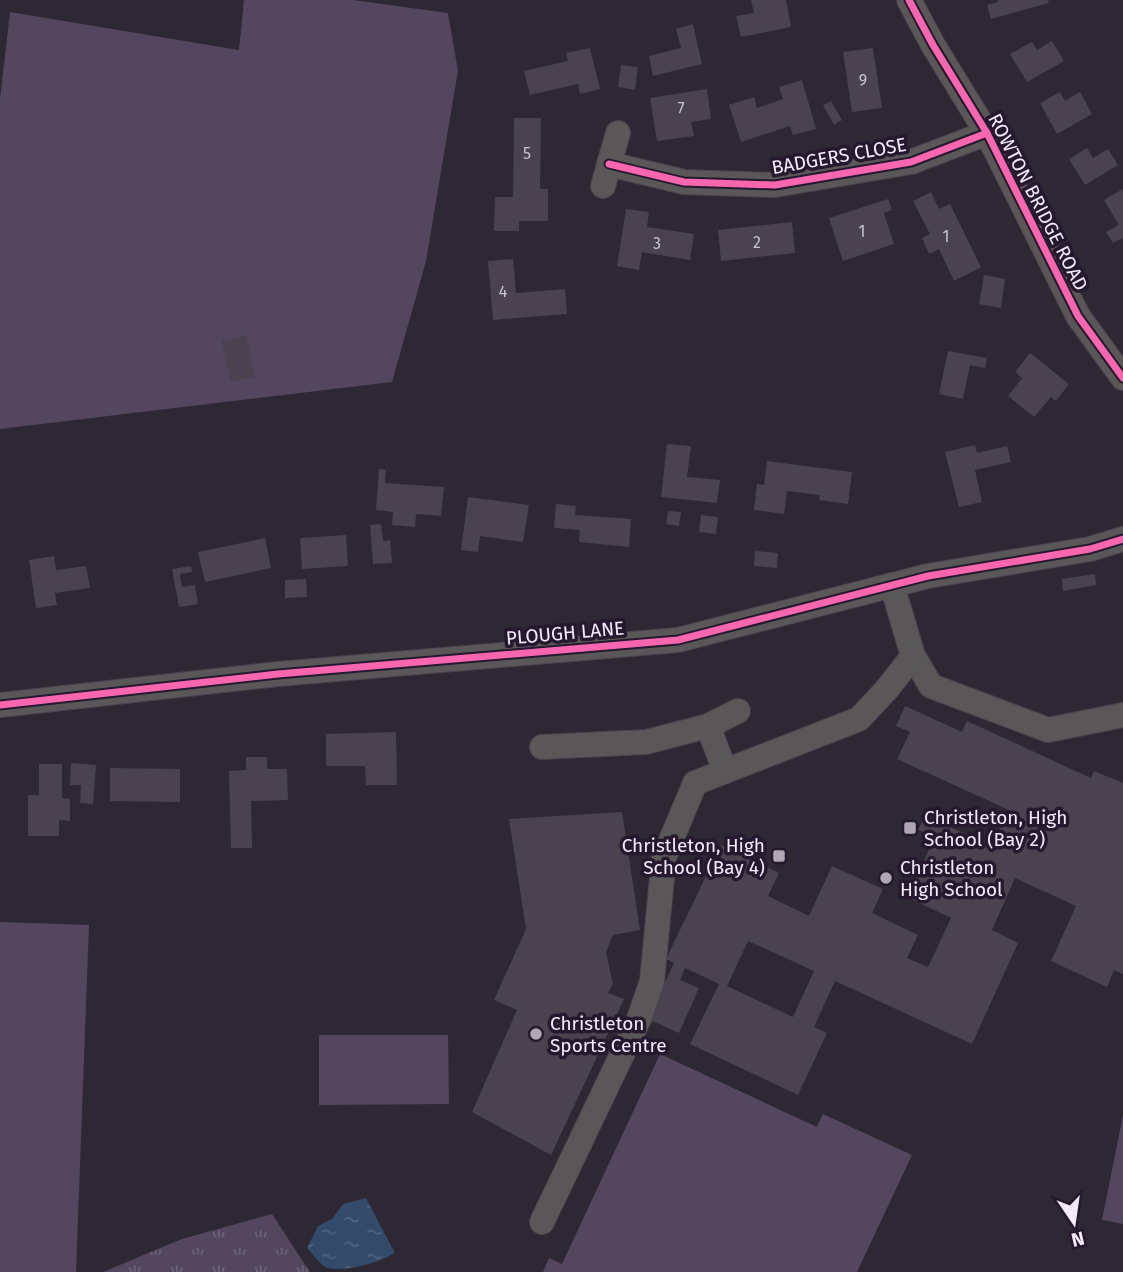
<svg xmlns="http://www.w3.org/2000/svg" width="1123" height="1272" font-family="'Fira Sans',sans-serif">
<defs>
<pattern id="park-tufts" width="24" height="20" patternUnits="userSpaceOnUse" patternTransform="scale(1.75)"><rect width="24" height="20" fill="#54465e"/><path d="M3 7l-1-3M5 7V3M7 7l1-3M15 17l-1-3M17 17v-4M19 17l1-3" fill="none" stroke="#6d6176"/></pattern>
<pattern id="water-ripples" width="26" height="14" patternUnits="userSpaceOnUse" patternTransform="scale(1.75)"><rect width="26" height="14" fill="#334a6a"/><path d="M2 4q2-2 4 0t4 0M15 11q2-2 4 0t4 0" fill="none" stroke="#516480"/></pattern>
</defs>
<rect width="100%" height="100%" fill="#2e2734"/>
<g fill="#54465e">
<path d="M244 0H353L448 13 458 71 426 261 392 382 0 429V99L10 12 239 50Z"/>
<path d="M0 922 89 925 76 1272H0Z"/>
<path d="M319 1035H448L449 1104 319 1105Z"/>
<path d="M660 1054 817 1127 823 1114 912 1155 857 1272H543L549 1258 562 1264Z"/>
<path d="M1123 1115V1224L1102 1220Z"/>
</g>
<path fill="url(#park-tufts)" d="M272 1214 310 1272H103L182 1239Z"/>
<path fill="url(#water-ripples)" d="M366 1198 395 1253C378 1263 348 1272 327 1268 319 1264 313 1254 307 1248L318 1226 332 1219 343 1204Z"/>
<g fill="#4a424f" fill-rule="evenodd">
<path d="M751 0H786L791 27 741 37 736 16 754 13Z"/>
<path d="M998 0H1048L1049 3 991 19 987 5 998 2Z"/>
<path d="M693 24 702 64 653 76 649 56 681 48 676 29Z"/>
<path d="M1052 41 1064 61 1027 82 1010 54 1032 42 1037 50Z"/>
<path d="M590 48 600 89 580 94 578 84 530 95 524 71 568 61 566 53Z"/>
<path d="M873 48 882 108 852 112 843 52Z"/>
<path d="M621 65 638 67 635 90 618 87Z"/>
<path d="M802 80 816 129 793 135 790 126 741 142 729 105 754 97 757 108 783 99 779 87Z"/>
<path d="M707 89 711 119 691 122 694 136 657 141 650 98Z"/>
<path d="M1060 92 1065 101 1080 92 1092 114 1057 134 1040 103Z"/>
<path d="M831 101 842 120 834 125 823 105Z"/>
<path d="M514 118H541L540 189H548V221H519V231H494L495 197H513Z"/>
<path d="M1087 148 1093 158 1108 149 1118 165 1085 185 1069 159Z"/>
<path d="M1123 189V238L1113 243 1106 232 1119 225 1104 200Z"/>
<path d="M931 192 939 209 950 204 981 267 954 281 939 249 929 254 922 238 930 234 913 201Z"/>
<path d="M888 199 892 210 884 213 894 244 843 261 829 218Z"/>
<path d="M626 209 649 212 647 227 694 234 690 260 642 252 639 270 617 266Z"/>
<path d="M792 222 795 253 721 261 718 230Z"/>
<path d="M513 259 516 293 565 289 567 314 493 320 488 261Z"/>
<path d="M984 275 1005 279 1001 308 979 304Z"/>
<path d="M246 335 255 376 231 382 222 341Z"/>
<path d="M948 351 987 358 985 368 970 365 963 399 939 394Z"/>
<path d="M1030 353 1069 384 1056 401 1051 397 1034 417 1008 396 1022 378 1015 372Z"/>
<path d="M667 444 691 446 687 477 720 480 717 503 661 497Z"/>
<path d="M975 445 977 453 1007 446 1011 462 975 470 982 502 959 507 945 452Z"/>
<path d="M767 461 852 472 848 504 819 500 820 495 787 491 784 514 754 510 757 484 764 485Z"/>
<path d="M379 469 386 470 385 483 444 487 441 516 416 514 415 527 392 525 393 512 376 510Z"/>
<path d="M468 497 529 505 523 542 480 536 478 552 461 550Z"/>
<path d="M556 504 576 506 575 515 631 519 629 547 579 542 580 530 554 528Z"/>
<path d="M668 511 681 512 679 526 666 524Z"/>
<path d="M701 515 718 517 716 534 699 532Z"/>
<path d="M381 524 383 541 390 540 392 563 373 564 370 525Z"/>
<path d="M346 535 348 566 302 569 300 538Z"/>
<path d="M265 538 271 568 205 582 198 552Z"/>
<path d="M755 551 778 553 777 568 754 566Z"/>
<path d="M54 556 56 570 86 566 90 588 55 593 57 605 36 608 29 560Z"/>
<path d="M191 566 192 572 180 574 182 587 195 585 198 604 179 607 172 569Z"/>
<path d="M1095 574 1096 585 1063 591 1062 579Z"/>
<path d="M306 579 307 597 285 598V580Z"/>
<path d="M905 706 962 732 967 721 1091 778 1094 771 1123 783V974L1114 970 1107 987 1051 961 1076 906 1015 878 992 930 1018 943 972 1044 835 981 814 1027 827 1033 798 1095 690 1044 719 984 685 968 680 980 699 988 679 1033 648 1019 674 963 666 959 721 845 779 873 768 896 809 916 832 866 883 889 872 913 918 935 907 958 928 967 951 918 907 897 935 837 918 830 925 816 992 846 1009 810 897 759 910 732 896 726ZM748 941 814 971 793 1017 727 986Z"/>
<path d="M396 732 397 785H366L365 766H326V734Z"/>
<path d="M246 757H267V769H287L288 800 251 801 252 848H231L229 771 246 770Z"/>
<path d="M71 763 96 765 93 804 80 803 81 785H70Z"/>
<path d="M39 764H62V798L70 799V821L59 820V836H28V795H39Z"/>
<path d="M110 768 180 769V802L110 801Z"/>
<path d="M622 812 640 930 613 935 606 952 613 984 608 993 624 999 551 1155 472 1112 517 1010 494 1000 526 929 509 819Z"/>
</g>
<g fill="none" stroke-linecap="round" stroke-linejoin="round">
<defs>
<g id="minor">
<path d="M909 0 933 45 987 133 1078 316 1123 378"/>
<path d="M609 164 684 182 775 185 911 162 987 133"/>
<path d="M603 186 618 133"/>
<path d="M892 585 913 656 931 686 1048 730 1123 715"/>
<path d="M0 705 278 674 678 640 928 576 1090 549 1123 539"/>
<path d="M708 726 738 711"/>
<path d="M542 747 646 742 708 726 725 771"/>
<path d="M542 1222 639 1019 652 981 664 857 695 783 859 719 887 689 913 656"/>
</g>
</defs>
<use href="#minor" stroke="#4a434f" stroke-width="26"/>
<use href="#minor" stroke="#595757" stroke-width="24"/>
<defs>
<g id="cycleway">
<path d="M909 0 933 45 987 133 1078 316 1123 378"/>
<path d="M609 164 684 182 775 185 911 162 987 133"/>
<path d="M0 705 278 674 678 640 928 576 1090 549 1123 539"/>
</g>
</defs>
<use href="#cycleway" stroke="#26192f" stroke-width="11"/>
<use href="#cycleway" stroke="#f766af" stroke-width="7"/>
</g>
<g fill="#afa7b5" stroke="#26192f" stroke-width="2.5">
<rect x="903" y="821" width="14" height="14" rx="3.5"/>
<rect x="772" y="849" width="14" height="14" rx="3.5"/>
<circle cx="886" cy="878" r="7"/>
<circle cx="536" cy="1034" r="7"/>
</g>
<g text-anchor="middle" dominant-baseline="central" stroke-width="7" stroke-linejoin="round" paint-order="stroke">
<g font-size="16" fill="#cac2d0">
<text x="863" y="80">9</text>
<text x="681" y="108">7</text>
<text x="527" y="153">5</text>
<text x="862" y="231">1</text>
<text x="946" y="236">1</text>
<text x="757" y="242">2</text>
<text x="657" y="243">3</text>
<text x="503" y="291">4</text>
</g>
<g font-size="19" fill="#f4ecfb" stroke="#26192f">
<text transform="translate(839 156) rotate(-10)">BADGERS CLOSE</text>
<text transform="translate(1038 202) rotate(63)">ROWTON BRIDGE ROAD</text>
<text transform="translate(565 633) rotate(-5)">PLOUGH LANE</text>
</g>
<g font-size="19" fill="#f4ecfb" stroke="#26192f" text-anchor="start">
<text x="924" y="817">Christleton, High<tspan x="924" dy="22">School (Bay 2)</tspan></text>
<text x="765" y="845" text-anchor="end">Christleton, High<tspan x="765" dy="22">School (Bay 4)</tspan></text>
<text x="900" y="867">Christleton<tspan x="900" dy="22">High School</tspan></text>
<text x="550" y="1023">Christleton<tspan x="550" dy="22">Sports Centre</tspan></text>
</g>
</g>
<g transform="translate(1074 1223) rotate(167)" stroke="#26192f" stroke-width="5" paint-order="stroke">
<path d="M0-5L12 26L0 18L-12 26Z" fill="#f4ecfb"/>
<text y="-10" font-size="19" font-weight="bold" text-anchor="middle" fill="#f4ecfb">N</text>
</g>
</svg>
